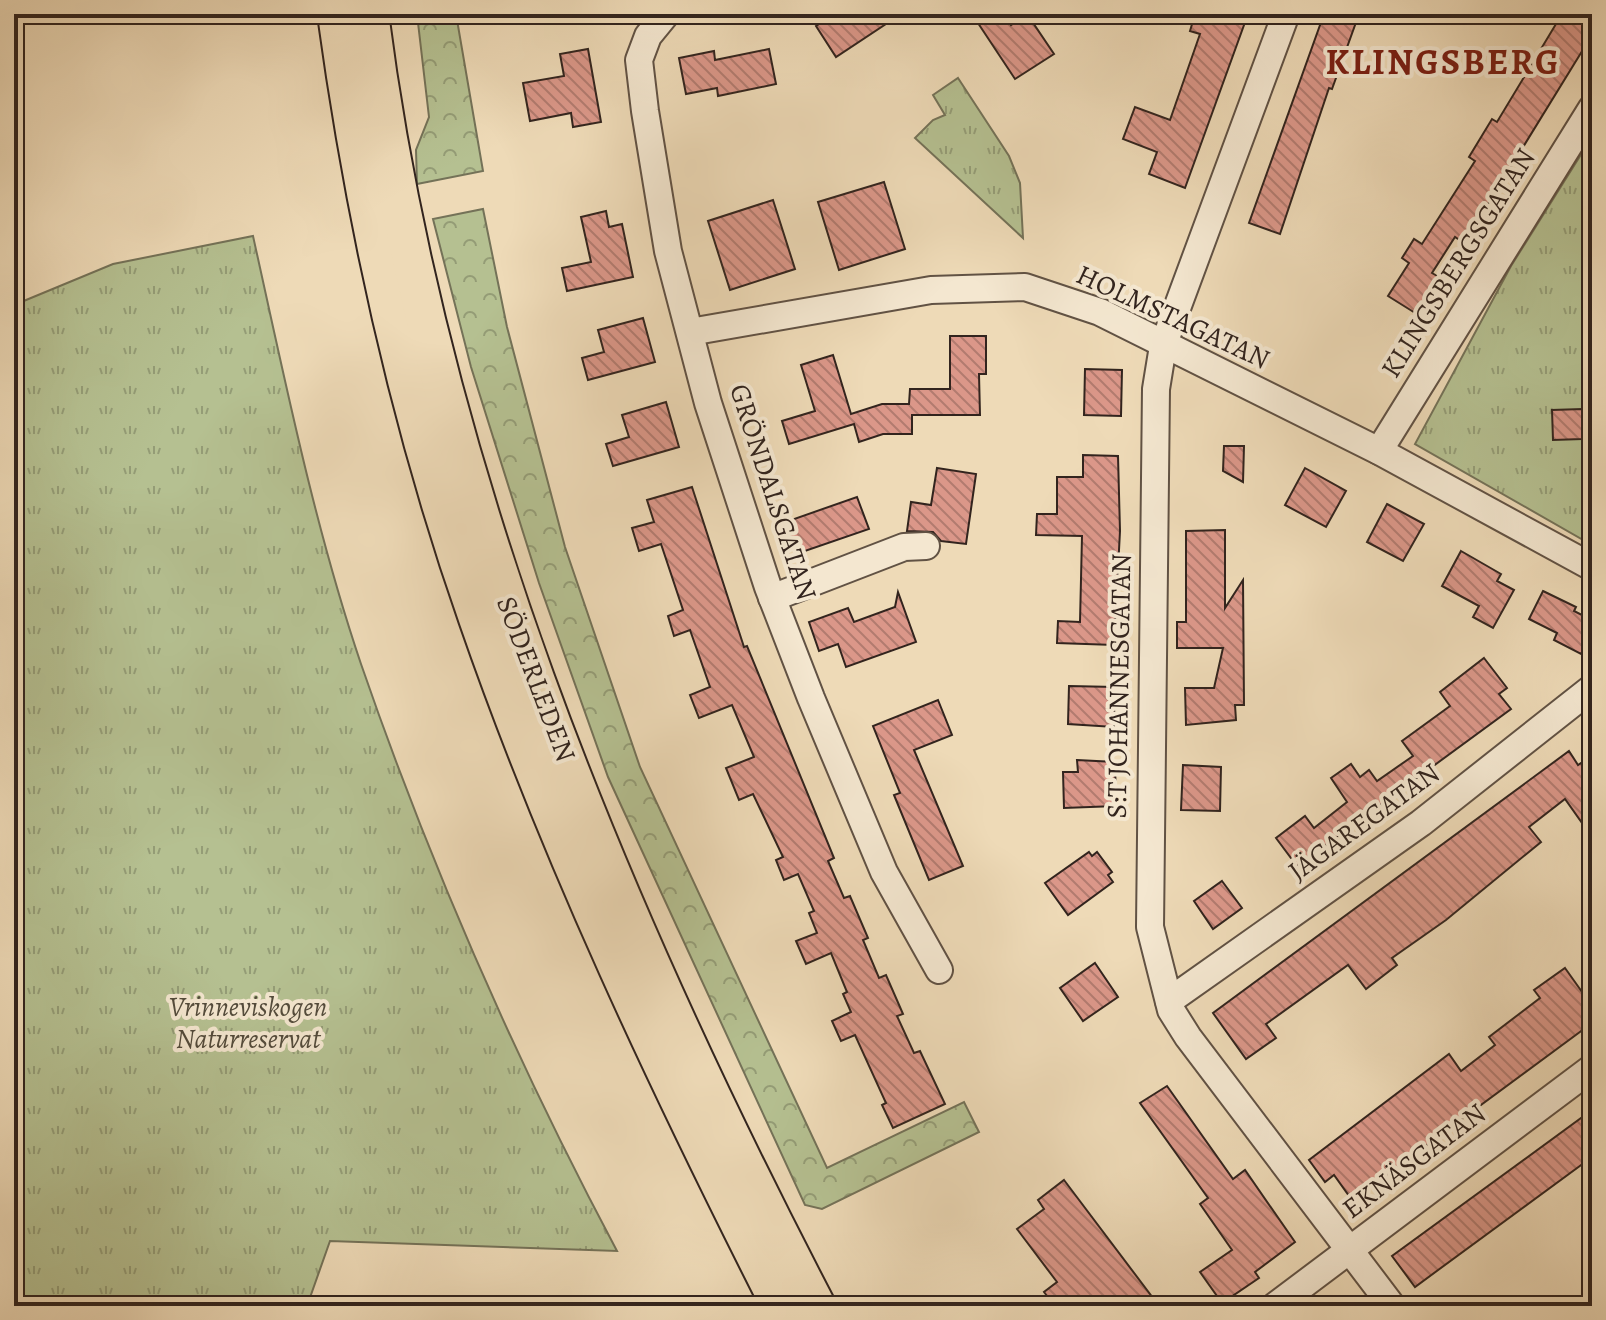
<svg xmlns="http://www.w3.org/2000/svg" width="1606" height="1320" font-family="Alegreya,serif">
<defs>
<pattern id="forest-crowns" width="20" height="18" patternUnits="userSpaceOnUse" patternTransform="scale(2)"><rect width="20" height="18" fill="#b5c091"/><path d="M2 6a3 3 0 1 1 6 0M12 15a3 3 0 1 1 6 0" fill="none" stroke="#949c76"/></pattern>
<pattern id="park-tufts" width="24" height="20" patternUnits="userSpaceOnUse" patternTransform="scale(2)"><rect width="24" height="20" fill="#b5c091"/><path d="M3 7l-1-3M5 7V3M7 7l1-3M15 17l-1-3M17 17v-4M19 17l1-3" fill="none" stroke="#949c76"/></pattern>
<pattern id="building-back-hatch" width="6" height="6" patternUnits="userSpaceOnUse" patternTransform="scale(2)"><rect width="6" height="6" fill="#db9789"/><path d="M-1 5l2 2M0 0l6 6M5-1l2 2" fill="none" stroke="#b27b6f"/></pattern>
</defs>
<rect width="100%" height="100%" fill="#eedab7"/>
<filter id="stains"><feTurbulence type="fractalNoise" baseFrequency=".0025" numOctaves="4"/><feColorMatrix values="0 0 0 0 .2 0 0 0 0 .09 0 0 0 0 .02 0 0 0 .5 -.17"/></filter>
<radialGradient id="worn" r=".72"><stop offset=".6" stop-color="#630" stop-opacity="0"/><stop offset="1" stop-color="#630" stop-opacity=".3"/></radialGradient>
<g fill="url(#forest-crowns)" stroke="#747258" stroke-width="2">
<path d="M417 14H456L483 171 417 184 416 150 429 117Z"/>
<path d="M483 209 507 327 565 547 640 767 827 1168 964 1102 979 1132 822 1209 805 1205 608 777 539 583 471 367 433 219Z"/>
</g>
<g fill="url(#park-tufts)" stroke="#747258" stroke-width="2">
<path d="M958 78 1009 156 1020 183 1023 238 915 138 933 120 945 115 933 95Z"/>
<path d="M1592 137V545L1415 444 1511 266Z"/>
<path d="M253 236C285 380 314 525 361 664 432 870 515 1059 617 1251L330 1241 307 1306H14V305L113 264Z"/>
</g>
<g fill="url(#building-back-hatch)" stroke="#32241e" stroke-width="2">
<path d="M834 14H901L836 57 816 26Z"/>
<path d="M972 14H1004L1011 25 1027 14 1054 54 1015 79Z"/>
<path d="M1195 14H1248L1185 188 1149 174 1157 152 1123 139 1135 107 1170 120 1200 34 1190 31Z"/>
<path d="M1324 14H1359L1332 89 1329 88 1280 234 1249 223Z"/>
<path d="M1562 14H1592V35L1464 243 1455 237 1432 273 1444 280 1420 316 1388 296 1409 263 1402 258 1414 239 1422 244 1475 161 1469 157 1492 119 1497 122Z"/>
<path d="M588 49 601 122 573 127 571 113 530 121 523 83 564 76 560 54Z"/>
<path d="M769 49 776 84 718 96 717 88 686 94 679 58 714 51 715 60Z"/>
<path d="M884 182 905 249 839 270 818 202Z"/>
<path d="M773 200 795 269 730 290 708 221Z"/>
<path d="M606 211 609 227 622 224 633 277 567 291 562 268 591 262 581 217Z"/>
<path d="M643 318 655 362 588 380 582 358 604 352 598 330Z"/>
<path d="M950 336H986V374H979L980 415H912V434H883L859 442 854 424 789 444 782 421 815 411 801 365 833 355 851 414 882 404H909L910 389H950Z"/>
<path d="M1085 369 1122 370 1121 416 1084 415Z"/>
<path d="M666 402 679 447 613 466 606 444 629 437 622 415Z"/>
<path d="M1582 409V439L1553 440 1552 410Z"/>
<path d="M1224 446H1244L1243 482 1223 471Z"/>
<path d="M1083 455 1118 456 1120 531 1114 645 1057 643 1058 621 1080 622 1082 536 1036 535 1037 514H1057V477H1083Z"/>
<path d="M937 468 976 474 966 544 941 541 933 532 907 531 911 502 931 505Z"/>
<path d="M1305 468 1346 491 1326 527 1285 505Z"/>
<path d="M692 487 744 647 747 646 834 858 828 861 844 898 850 896 868 938 863 940 879 978 886 975 903 1014 897 1016 914 1053 920 1051 945 1104 893 1128 882 1105 886 1103 855 1035 841 1041 832 1021 851 1012 843 994 847 992 831 953 806 964 796 941 817 933 809 913 814 911 798 874 784 880 776 860 783 857 753 794 739 800 726 768 754 757 732 705 699 718 690 695 710 687 690 630 674 636 668 616 683 610 661 544 639 551 632 528 654 522 647 500Z"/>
<path d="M857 497 869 529 802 552 798 540 784 544 777 525Z"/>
<path d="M1387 504 1424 524 1403 561 1367 542Z"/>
<path d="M1225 530V608L1243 580 1244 705H1235L1236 720 1186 725 1185 688H1214L1223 648H1177V622H1186V531Z"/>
<path d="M1461 551 1501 574 1497 581 1514 590 1493 628 1473 617 1479 606 1442 586Z"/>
<path d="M1543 591 1576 607 1574 611 1592 620V632L1581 654 1554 640 1557 633 1529 619Z"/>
<path d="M898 592 916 642 846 667 838 644 819 651 809 622 848 608 854 622 895 607Z"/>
<path d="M1484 658 1507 688 1499 694 1511 709 1297 866 1276 838 1305 816 1314 828 1347 802 1331 778 1351 764 1360 777 1369 770 1377 781 1413 756 1402 741 1450 706 1440 692Z"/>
<path d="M1069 686 1115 687 1114 727 1068 724Z"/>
<path d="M938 700 952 735 914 750 963 866 929 880 894 795 900 793 873 726Z"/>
<path d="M1569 751 1578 765 1584 761 1592 772V837L1565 799 1529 827 1541 842 1446 920 1392 958 1397 965 1366 989 1348 965 1266 1024 1276 1038 1246 1059 1213 1013Z"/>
<path d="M1077 760 1115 762 1116 806 1064 808 1063 772H1078Z"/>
<path d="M1183 765 1221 767 1220 811 1181 810Z"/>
<path d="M1089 852 1092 856 1097 852 1112 872 1108 875 1113 882 1068 915 1045 883Z"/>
<path d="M1222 881 1242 908 1213 929 1194 901Z"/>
<path d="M1095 963 1118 997 1083 1021 1060 988Z"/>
<path d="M1565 968 1592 1006V1023L1352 1200 1334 1175 1325 1182 1309 1160 1449 1054 1461 1071 1495 1045 1489 1037 1540 998 1534 990Z"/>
<path d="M1167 1086 1233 1179 1245 1170 1295 1242 1255 1272 1259 1278 1222 1303 1200 1272 1232 1250 1200 1204 1208 1198 1140 1103Z"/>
<path d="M1592 1110V1157L1415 1287 1392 1256Z"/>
<path d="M1064 1180 1159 1306H1055L1044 1292 1057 1282 1017 1229 1044 1209 1038 1200Z"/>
</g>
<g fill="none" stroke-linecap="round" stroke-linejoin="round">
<defs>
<g id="minor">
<path d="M666 14 648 36 639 60 645 111 668 251 708 403 768 587 811 698 884 872 939 970"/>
<path d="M1286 14 1163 346 1156 389 1150 927 1171 1010 1188 1037 1392 1306"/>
<path d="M690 332 931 290 1025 287 1100 312 1379 451 1592 567"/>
<path d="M1379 451 1592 108"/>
<path d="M772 598 904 547 926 546"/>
<path d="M1169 1001 1421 823 1592 688"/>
<path d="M1275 1306 1592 1068"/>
</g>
<g id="highway">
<path d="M337 14C365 218 410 424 478 618 560 855 668 1083 781 1306"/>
<path d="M369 14C427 470 605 901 816 1306"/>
</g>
</defs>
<use href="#minor" stroke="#615244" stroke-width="30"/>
<use href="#highway" stroke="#32241e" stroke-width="42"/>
<use href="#minor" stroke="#f4e7d0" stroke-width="26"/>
<use href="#highway" stroke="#eedab7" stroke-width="38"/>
</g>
<g text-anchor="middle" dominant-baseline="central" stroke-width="8" stroke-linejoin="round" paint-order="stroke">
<g font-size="28" fill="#32241e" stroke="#f4e7d0">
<text transform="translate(1458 263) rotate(-58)">KLINGSBERGSGATAN</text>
<text transform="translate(1173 317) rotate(25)">HOLMSTAGATAN</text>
<text transform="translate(773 492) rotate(72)">GRÖNDALSGATAN</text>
<text transform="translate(536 679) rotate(69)">SÖDERLEDEN</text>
<text transform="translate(1119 686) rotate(-89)">S:T JOHANNESGATAN</text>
<text transform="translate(1364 822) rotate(-36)">JÄGAREGATAN</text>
<text transform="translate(1414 1161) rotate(-37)">EKNÄSGATAN</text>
</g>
<g font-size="28" font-style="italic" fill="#534b3b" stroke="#f4e7d0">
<text x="248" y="1007">Vrinneviskogen<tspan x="248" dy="32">Naturreservat</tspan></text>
</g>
<g font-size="36" font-weight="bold" letter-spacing="2" fill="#7a1f14" stroke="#f4e7d0">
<text x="1443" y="61">KLINGSBERG</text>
</g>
</g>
<rect width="1606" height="1320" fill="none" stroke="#eedab7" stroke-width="48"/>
<rect x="16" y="16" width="1574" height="1288" fill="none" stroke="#32241e" stroke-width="4"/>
<rect x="24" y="24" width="1558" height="1272" fill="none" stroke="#32241e" stroke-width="2"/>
<rect width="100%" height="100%" filter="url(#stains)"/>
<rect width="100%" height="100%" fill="url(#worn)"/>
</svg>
